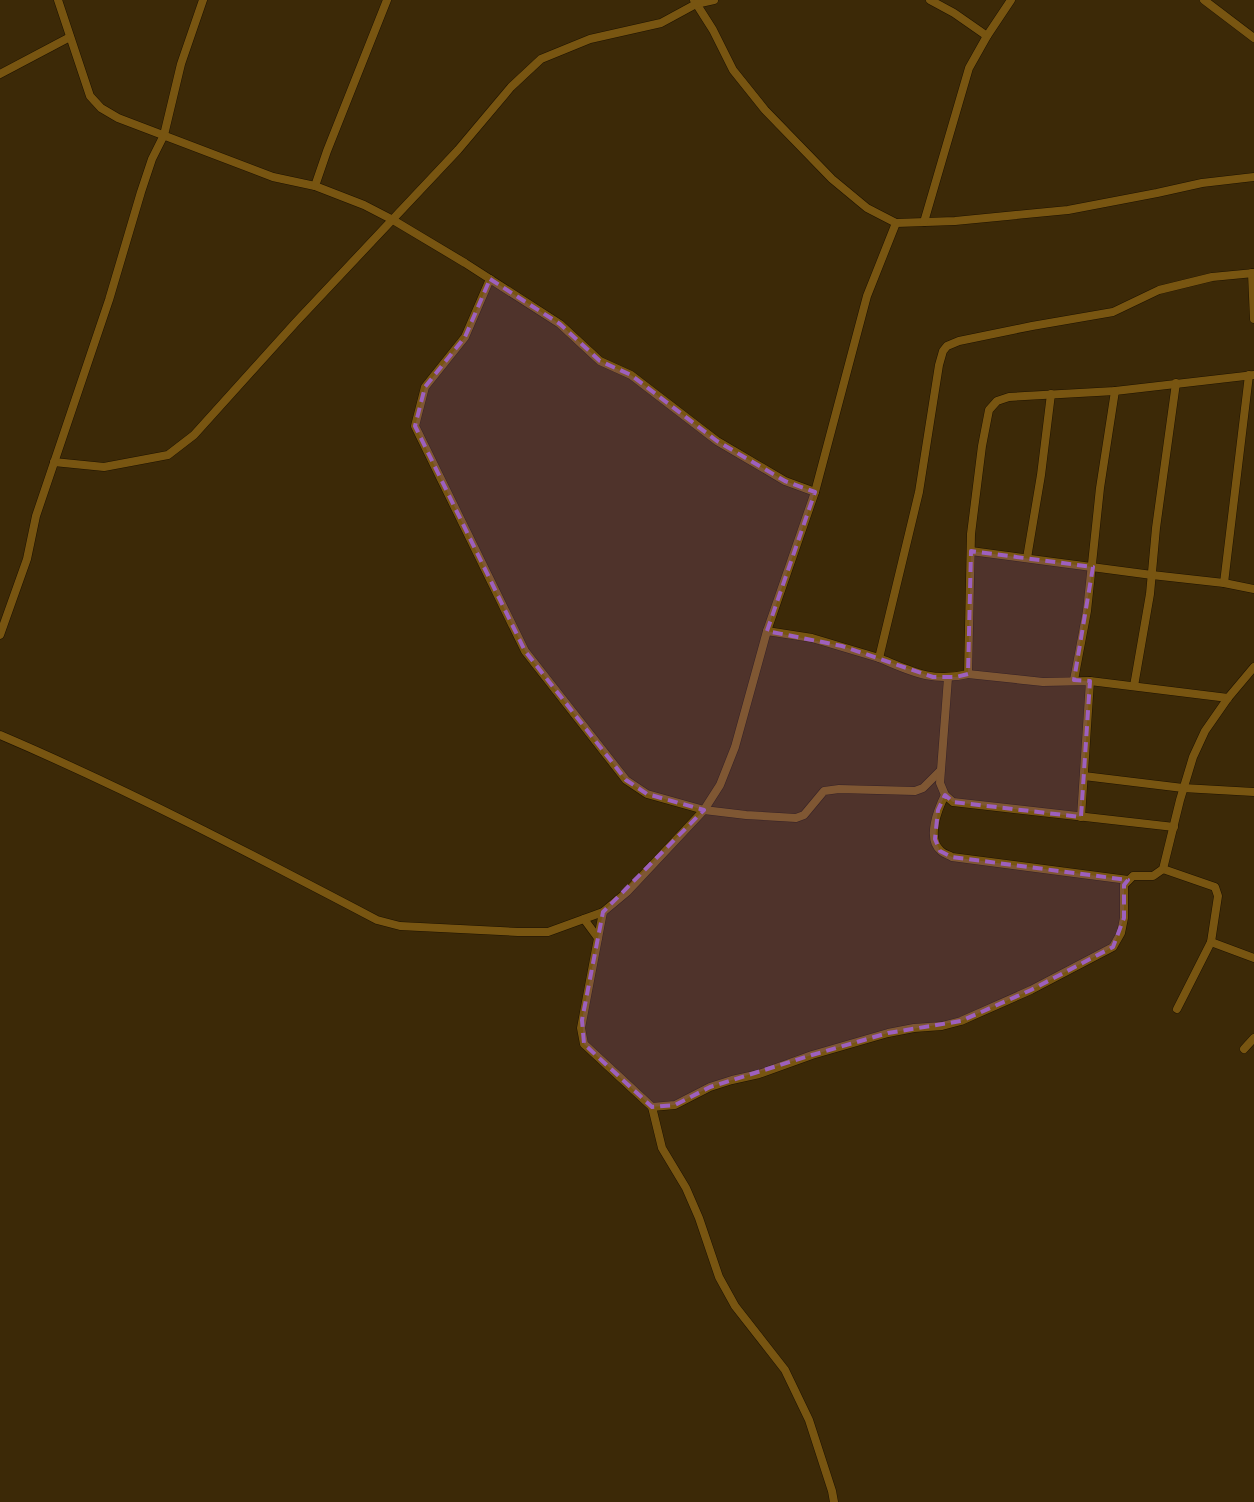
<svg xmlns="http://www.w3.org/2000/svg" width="1254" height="1502" font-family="'PT Sans Narrow',sans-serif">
<rect width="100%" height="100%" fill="#3c2907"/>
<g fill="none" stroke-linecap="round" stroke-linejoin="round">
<defs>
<g id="minor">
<path d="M58 0 90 96 101 108 118 118 273 177 315 186 364 205 393 220 465 263 560 324 600 361 631 375 717 441 785 481 815 492"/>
<path d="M694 0 713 30 733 70 765 110 832 179 867 208 896 223 955 221 1068 210 1157 193 1202 183 1254 177"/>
<path d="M930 0 954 13 987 36"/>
<path d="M1204 0 1254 38"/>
<path d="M0 74 70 37"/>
<path d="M315 186 327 151 387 0"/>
<path d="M924 222 969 68 987 36 1011 0"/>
<path d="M1252 273 1254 319"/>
<path d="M490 279 465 337 425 387 415 426 525 651 626 780 647 794 704 810 746 815 796 818 804 815 824 791 839 789 915 791 923 788 940 771"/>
<path d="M54 462 104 467 168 455 194 435 296 322 458 150 511 87 541 59 590 39 661 23 696 4 714 0"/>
<path d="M971 551 1152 575 1224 583 1254 589"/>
<path d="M1027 558 1041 475 1051 394"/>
<path d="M1224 583 1249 375"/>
<path d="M767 631 812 638 879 658 919 492 939 365 943 351 947 346 959 341 1032 326 1113 312 1159 290 1212 277 1254 273"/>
<path d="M0 635 27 559 36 516 109 300 141 192 152 159 164 135 181 64 203 0"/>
<path d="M879 658C911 671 932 683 968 674L971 534 982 446 989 410 997 401 1009 397 1115 391 1254 375"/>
<path d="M968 674 1043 682 1090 681 1228 698"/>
<path d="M948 678 940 783 945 795 953 802 1174 827"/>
<path d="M1074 680 1087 611 1100 488 1115 391"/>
<path d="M1134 686 1150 594 1156 528 1176 383"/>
<path d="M0 735C129 790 253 855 377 920L400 926 518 932H548L603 912"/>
<path d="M1084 776 1183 788 1254 792"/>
<path d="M945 795C938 809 926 839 941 851 944 854 949 855 952 857L1128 880"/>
<path d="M1081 817 1090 681"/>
<path d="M1163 869 1215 887 1218 896 1211 942 1177 1009"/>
<path d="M584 919 598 938"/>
<path d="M1211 942 1254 958"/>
<path d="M1244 1049 1254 1038"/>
<path d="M652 1107 675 1105 710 1087 732 1080 759 1074 812 1055 888 1033 914 1028 942 1026 961 1021 1031 990 1113 947 1121 933 1124 918V885L1133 876H1153L1163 869 1180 800 1193 757 1205 731 1228 698 1254 667"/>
<path d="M834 1502 832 1491 809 1420 785 1370 735 1306 719 1277 699 1218 686 1188 662 1148 652 1107 584 1044 581 1028 603 912 627 892 704 810 720 785 735 747 767 631 815 492 867 296 896 223"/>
</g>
</defs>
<use href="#minor" stroke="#1e1302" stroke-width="9"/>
<use href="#minor" stroke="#785511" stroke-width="8"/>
</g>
<path fill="#9d60be" fill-opacity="0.2" stroke="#9d60be" stroke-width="4" stroke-dasharray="10 6" stroke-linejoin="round" d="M490 279 560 324 600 361 631 375 717 441 785 481 815 492 767 631 842 646 933 677H956L968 674 971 551 1093 567 1074 680 1090 681 1081 817 953 802 945 795 938 810 935 839 940 851 952 857 1128 880 1124 885V918L1113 947 1031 990 961 1021 888 1033 812 1055 710 1087 675 1105 652 1107 584 1044 582 1020 603 912 704 810 647 794 626 780 525 651 415 426 425 387 465 337Z"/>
</svg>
